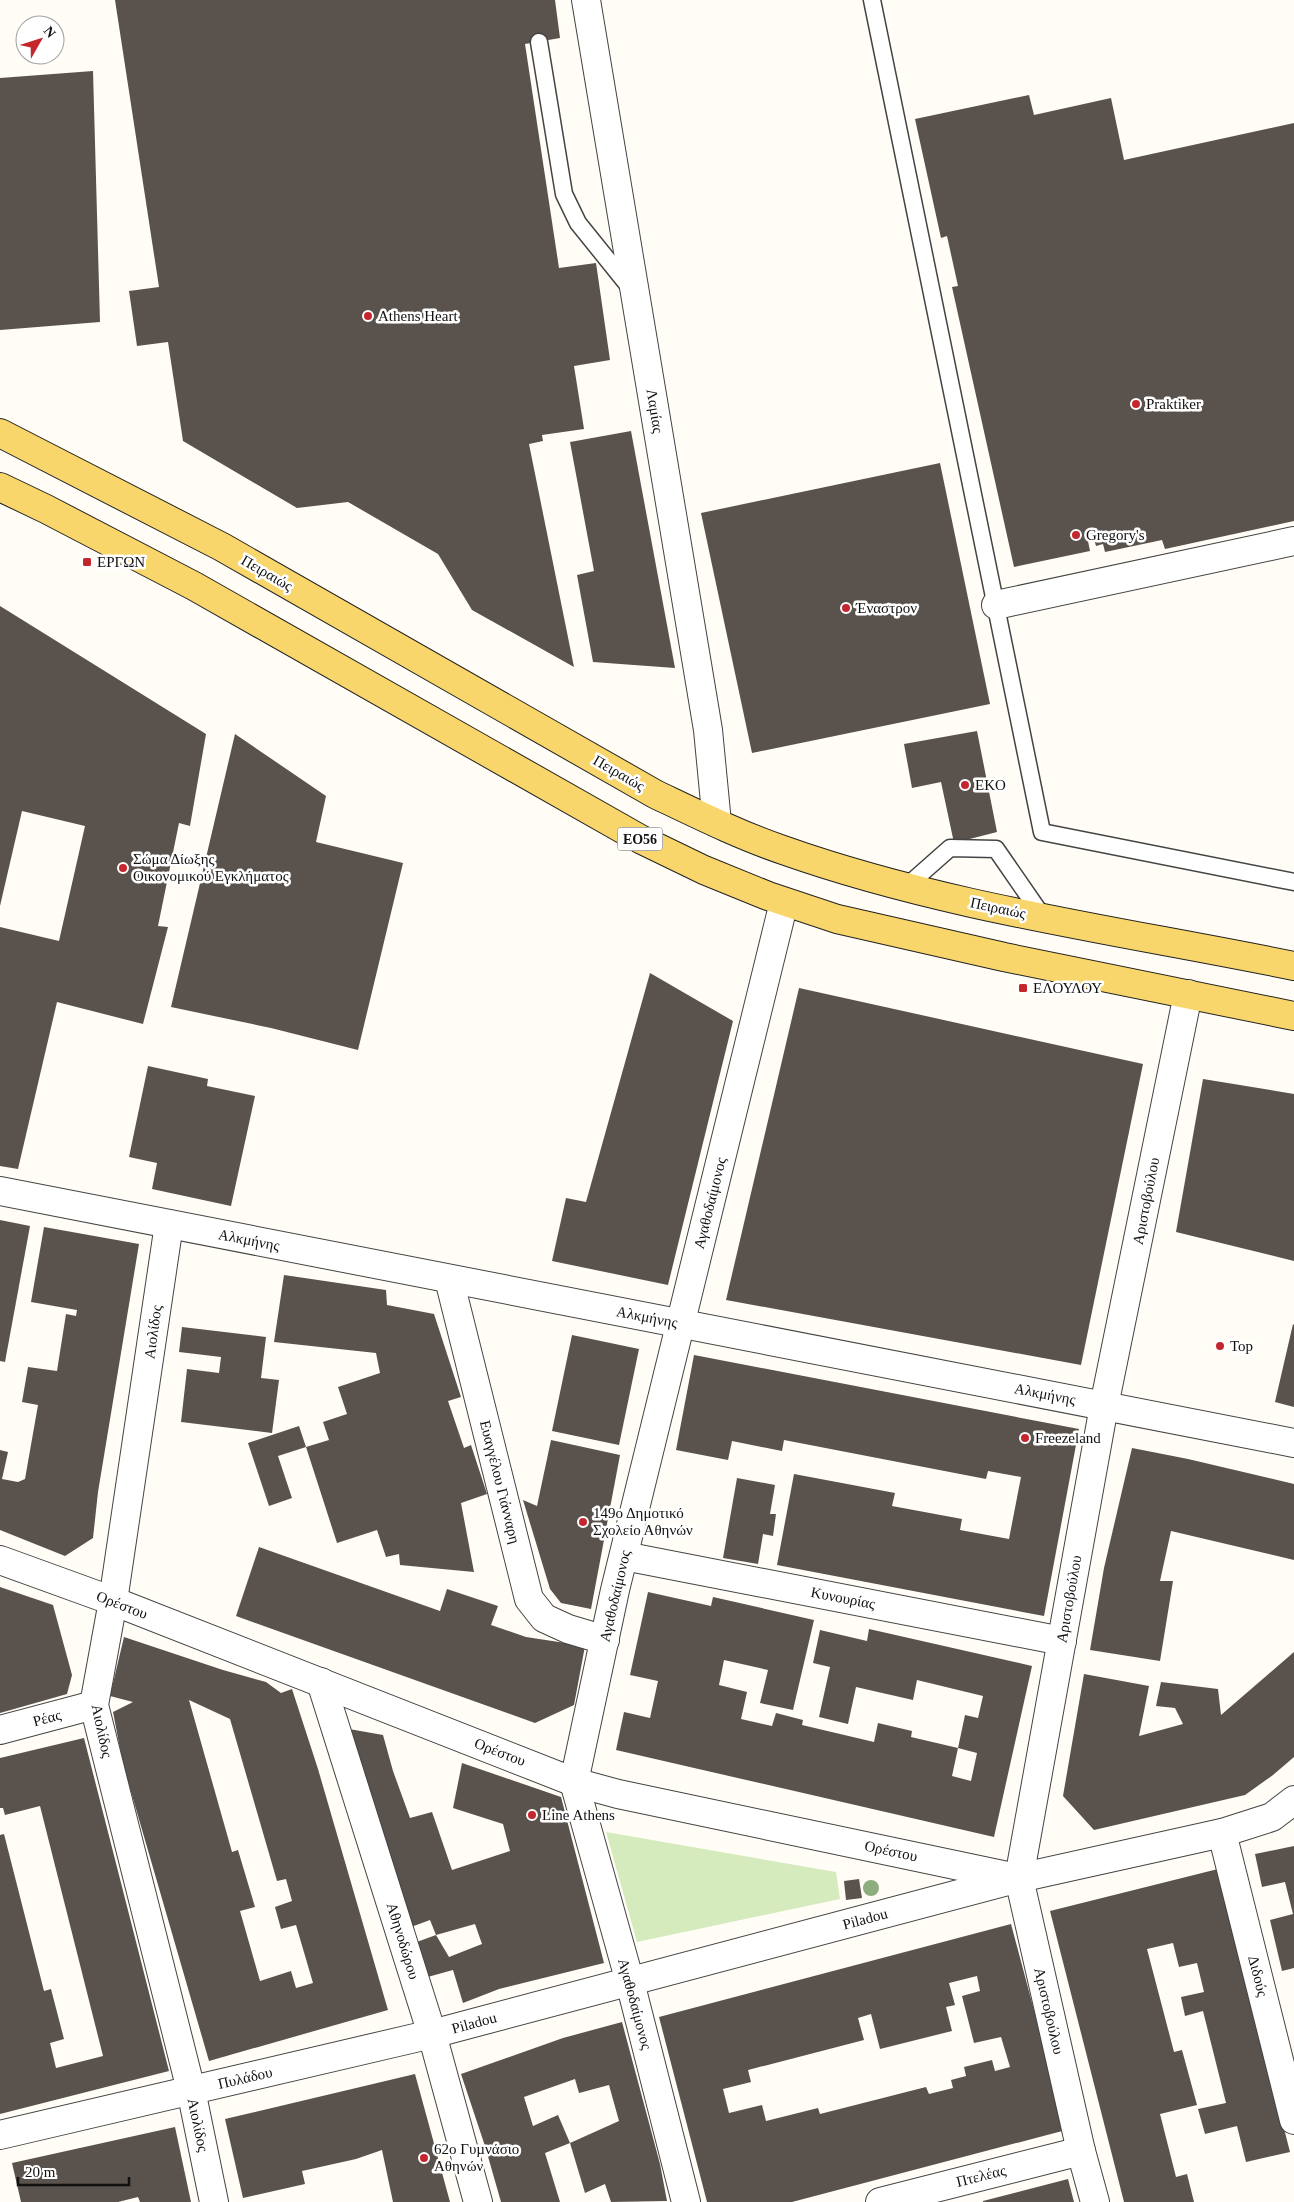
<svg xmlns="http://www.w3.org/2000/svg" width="1294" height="2202" font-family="Georgia,serif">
<rect width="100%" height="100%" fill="#fffdf5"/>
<path fill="#d5ebbd" d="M606 1832 836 1872 840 1899 637 1942Z"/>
<g fill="#5a524d" fill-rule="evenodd">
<path d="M115 0H555L560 38 525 44 559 268 596 263 610 360 574 366 584 429 542 435 543 441 529 444 574 667 472 610 438 554 348 502 297 508 183 441 168 342 137 346 129 291 159 287Z"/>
<path d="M93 71 100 322 0 330V78Z"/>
<path d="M1029 95 1034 115 1111 98 1124 160 1294 123V521L1165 549 1162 540 1105 552 1103 544 1096 546 1094 539 1088 541 1090 551 1014 567 952 287 958 286 947 236 941 238 915 119Z"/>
<path d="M631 431 675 668 593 662 577 575 594 571 570 442Z"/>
<path d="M940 463 990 704 752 753 701 513Z"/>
<path d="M0 606 206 734 190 826 179 823 158 926 168 927 143 1024 57 1002 18 1169 0 1166V927L59 941 85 826 22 811 0 906Z"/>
<path d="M977 731 997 832 954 843 941 782 912 788 904 744Z"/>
<path d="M235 734 326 796 316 842 403 863 358 1050 271 1028 171 1007Z"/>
<path d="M650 973 733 1021 668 1285 552 1261 566 1198 586 1202Z"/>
<path d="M799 988 1143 1064 1081 1365 726 1300Z"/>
<path d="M148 1066 208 1079 207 1086 255 1096 231 1206 152 1189 157 1163 129 1157Z"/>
<path d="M1203 1079 1294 1094V1261L1176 1232Z"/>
<path d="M0 1220 30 1226 5 1362 0 1361Z"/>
<path d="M44 1227 139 1244 98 1492 93 1538 65 1556 0 1530V1450L8 1452 2 1479 18 1482 25 1479 38 1405 22 1402 28 1367 57 1371 66 1314 76 1316 77 1310 31 1302Z"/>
<path d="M284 1275 386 1290 387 1305 434 1314 461 1397 448 1401 464 1448 471 1445 487 1494 461 1503 474 1572 400 1565 399 1554 386 1557 377 1530 337 1543 306 1447 329 1440 323 1422 347 1414 338 1387 380 1373 376 1353 274 1342Z"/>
<path d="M1293 1324 1294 1325V1407L1275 1402Z"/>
<path d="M182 1327 266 1337 261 1378 279 1380 272 1433 181 1422 187 1369 219 1373 221 1357 179 1352Z"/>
<path d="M572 1335 639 1349 619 1445 552 1431Z"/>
<path d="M694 1355 1079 1429 1044 1616 777 1565 794 1474 895 1493 892 1506 962 1519 960 1530 1009 1539 1021 1477 988 1471 986 1479 784 1440 782 1451 732 1441 728 1460 676 1450Z"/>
<path d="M299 1426 306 1447 278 1456 292 1498 269 1506 248 1443Z"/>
<path d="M551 1440 620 1455 591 1609 561 1603 550 1589 523 1500 537 1506Z"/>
<path d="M1132 1448 1188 1459 1294 1484V1560L1171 1531 1160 1581H1173L1160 1661 1090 1650 1104 1568Z"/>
<path d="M737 1478 775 1485 770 1514H776L773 1536 763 1534 758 1564 723 1558Z"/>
<path d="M259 1547 440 1611 447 1589 498 1606 491 1625 526 1637 585 1646 574 1705 535 1723 236 1616Z"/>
<path d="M0 1587 53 1605 72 1675 67 1694 0 1713Z"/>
<path d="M648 1592 711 1606 713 1597 814 1620 793 1710 760 1703 768 1670 724 1660 719 1685 747 1692 741 1719 772 1726 776 1713 803 1720 802 1725 874 1742 878 1723 912 1731 911 1737 958 1748 952 1776 971 1781 977 1753 958 1748 965 1715 978 1718 983 1696 917 1680 913 1700 856 1687 848 1724 819 1717 830 1667 813 1663 820 1630 867 1641 869 1629 1032 1666 994 1837 616 1750 624 1712 650 1718 658 1681 630 1675Z"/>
<path d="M124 1637 223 1670 266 1682 281 1693 292 1689 318 1769 388 2010 209 2061 123 1764 113 1712 133 1702 110 1696ZM189 1700 230 1719 277 1881 286 1879 292 1901 275 1907 281 1929 296 1925 313 1983 296 1988 291 1971 260 1981 240 1911 255 1907 238 1850 232 1852Z"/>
<path d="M1294 1652V1757L1273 1775 1245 1795 1094 1830 1063 1796 1084 1674 1149 1686 1139 1736 1183 1724 1175 1708 1156 1706 1161 1682 1218 1689 1221 1715Z"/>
<path d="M349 1729 383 1735 393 1771 410 1818 432 1812 452 1870 510 1851 503 1824 453 1808 462 1763 561 1797 604 1963 499 1989 463 2003 453 1970 424 1978 414 1943 436 1935 430 1920 411 1927ZM475 1924 482 1944 449 1957 436 1935Z"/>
<path d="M84 1738 169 2071 0 2114V1835L4 1834 44 1991 51 1989 64 2039 50 2043 56 2068 103 2056 40 1806 5 1815 3 1808H0V1758Z"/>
<path d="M1294 1846V1968L1282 1971 1270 1920 1293 1914 1285 1882 1262 1887 1255 1854Z"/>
<path d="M1218 1869 1290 2152 1246 2162 1237 2126 1205 2134 1198 2109 1226 2103 1203 2011 1185 2016 1181 1997 1204 1992 1197 1963 1179 1967 1173 1943 1147 1949 1174 2052 1182 2050 1197 2105 1160 2114 1176 2177 1187 2174 1194 2202H1124L1050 1911Z"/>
<path d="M859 1879 862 1898 846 1900 844 1881Z"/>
<path d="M1011 1924 1066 2130 792 2202H707L659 2017ZM977 1976 980 1991 962 1996 974 2043 1001 2037 1010 2067 995 2071 992 2060 964 2067 966 2076 951 2080 953 2088 929 2094 926 2087 820 2114 818 2108 766 2121 762 2105 729 2113 723 2089 751 2082 748 2070 864 2040 858 2018 871 2014 880 2049 952 2031 946 2007 955 2005 949 1983Z"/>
<path d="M622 2022 660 2164 667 2201 611 2202 605 2184 585 2193 570 2143 619 2121 609 2085 579 2093 575 2079 524 2097 533 2126 558 2115 570 2143 545 2153 560 2202H501L485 2146 461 2074 563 2038Z"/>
<path d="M415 2074 450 2202H393L382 2150 356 2159 302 2171 305 2184 243 2198 225 2119Z"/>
<path d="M175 2127 191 2202H140L138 2197 118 2202H21L12 2163Z"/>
<path d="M1068 2179 1074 2202H983V2201Z"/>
</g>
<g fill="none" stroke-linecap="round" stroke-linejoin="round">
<defs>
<g id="lane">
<path d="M872 0 1042 832 1294 882"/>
<path d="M539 42 564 194 578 223 632 290"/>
<path d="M907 886 950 848 996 849 1043 917"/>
</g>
<g id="street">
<path d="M586 0 708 730 717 823"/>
<path d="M996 605 1294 541"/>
<path d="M0 1191 1294 1443"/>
<path d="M169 1224 113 1601 94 1705 191 2090 214 2202"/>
<path d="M449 1279 529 1599 544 1618 568 1629 605 1640"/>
<path d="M624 1556 1062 1641"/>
<path d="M0 1560 113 1601 574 1782 618 1794 1012 1877"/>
<path d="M321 1682 432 2034 478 2202"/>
<path d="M0 1730 94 1705"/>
<path d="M1222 1833 1294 2120"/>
<path d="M0 2135 432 2034 1019 1878 1222 1833 1272 1817 1294 1800"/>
<path d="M686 2202 630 1982 574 1782 615 1590 784 902"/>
<path d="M880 2202 1081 2151"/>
<path d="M1095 2202 1081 2151 1019 1878 1104 1406 1188 994"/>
</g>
<g id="primary">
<path d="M0 433 222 547 655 794C697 814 739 835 783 850 947 908 1123 931 1294 966"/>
<path d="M0 487 46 509 194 586 642 840 704 870 768 896 837 919 1004 957 1294 1016"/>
</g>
</defs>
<use href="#lane" stroke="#444" stroke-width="19"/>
<use href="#street" stroke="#444" stroke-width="30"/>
<use href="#primary" stroke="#222" stroke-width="30"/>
<use href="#lane" stroke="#fff" stroke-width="16"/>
<use href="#street" stroke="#fff" stroke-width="28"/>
<use href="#primary" stroke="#f9d66b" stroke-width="28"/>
</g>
<circle fill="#8dad7f" cx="871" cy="1888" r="8"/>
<g fill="#c4262e" stroke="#fff" stroke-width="2">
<circle cx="368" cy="316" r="5"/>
<circle cx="1136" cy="404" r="5"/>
<circle cx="1076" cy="535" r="5"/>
<rect x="82" y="557" width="10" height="10" rx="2.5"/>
<circle cx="846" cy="608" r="5"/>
<circle cx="965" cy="785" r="5"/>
<circle cx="123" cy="868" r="5"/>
<rect x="1018" y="983" width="10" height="10" rx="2.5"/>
<circle cx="1220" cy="1346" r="5"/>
<circle cx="1025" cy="1438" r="5"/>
<circle cx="583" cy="1522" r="5"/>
<circle cx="532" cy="1815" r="5"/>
<circle cx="424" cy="2158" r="5"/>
</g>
<g text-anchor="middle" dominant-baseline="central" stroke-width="5" stroke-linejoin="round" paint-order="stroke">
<rect fill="#fff" stroke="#585858" stroke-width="1" x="617.5" y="827.5" width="45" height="23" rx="4"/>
<g font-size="14" font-weight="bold" fill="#111">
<text x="640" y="839">ΕΟ56</text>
</g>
<g font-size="15" fill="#111" stroke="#fff" text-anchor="start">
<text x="378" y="316">Athens Heart</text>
<text x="1146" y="404">Praktiker</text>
<text x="1086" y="535">Gregory's</text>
<text x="97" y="562">ΕΡΓΩΝ</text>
<text x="856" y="608">Έναστρον</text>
<text x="975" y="785">EKO</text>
<text x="133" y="859">Σώμα Δίωξης<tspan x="133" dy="17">Οικονομικού Εγκλήματος</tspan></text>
<text x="1033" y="988">ΕΛΟΥΛΟΥ</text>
<text x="1230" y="1346">Top</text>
<text x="1035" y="1438">Freezeland</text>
<text x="593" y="1513">149ο Δημοτικό<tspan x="593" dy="17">Σχολείο Αθηνών</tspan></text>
<text x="542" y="1815">Line Athens</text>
<text x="434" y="2149">62ο Γυµνάσιο<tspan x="434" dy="17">Αθηνών</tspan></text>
</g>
<g font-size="15" fill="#111" stroke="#fff">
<text transform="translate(655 411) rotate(81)">Λαμίας</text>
<text transform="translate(267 573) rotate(30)">Πειραιώς</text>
<text transform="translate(619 773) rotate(30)">Πειραιώς</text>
<text transform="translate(998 908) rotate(12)">Πειραιώς</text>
<text transform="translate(1146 1201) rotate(-79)">Αριστοβούλου</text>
<text transform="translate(710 1203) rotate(-76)">Αγαθοδαίμονος</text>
<text transform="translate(249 1240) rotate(11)">Αλκμήνης</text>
<text transform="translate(647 1317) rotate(11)">Αλκμήνης</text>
<text transform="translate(153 1332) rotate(-82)">Αιολίδος</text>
<text transform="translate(1045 1394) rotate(11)">Αλκμήνης</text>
<text transform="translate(500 1482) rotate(76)">Ευαγγέλου Γιάνναρη</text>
<text transform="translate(615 1596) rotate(-77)">Αγαθοδαίμονος</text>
<text transform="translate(843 1598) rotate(11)">Κυνουρίας</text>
<text transform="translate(1069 1599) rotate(-80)">Αριστοβούλου</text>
<text transform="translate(122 1605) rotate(21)">Ορέστου</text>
<text transform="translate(47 1718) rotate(-15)">Ρέας</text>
<text transform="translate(102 1731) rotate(78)">Αιολίδος</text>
<text transform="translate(500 1752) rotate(21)">Ορέστου</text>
<text transform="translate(891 1851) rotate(12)">Ορέστου</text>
<text transform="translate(865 1919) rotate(-15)">Piladou</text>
<text transform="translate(403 1941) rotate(73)">Αθηνοδώρου</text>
<text transform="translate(1258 1976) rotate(76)">Διδούς</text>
<text transform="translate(635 2004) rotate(75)">Αγαθοδαίμονος</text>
<text transform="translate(1049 2011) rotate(77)">Αριστοβούλου</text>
<text transform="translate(474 2023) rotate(-15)">Piladou</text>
<text transform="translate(245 2078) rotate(-13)">Πυλάδου</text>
<text transform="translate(198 2125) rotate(78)">Αιολίδος</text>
<text transform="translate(981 2176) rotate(-14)">Πτελέας</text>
</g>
</g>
<g transform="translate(40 40) rotate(51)"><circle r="24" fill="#ffffff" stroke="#a0a0a0"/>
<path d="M0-4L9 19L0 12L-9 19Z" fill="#c4262e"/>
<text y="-8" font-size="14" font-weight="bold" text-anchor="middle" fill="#111111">N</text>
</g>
<path d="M18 2177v8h111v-8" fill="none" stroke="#111111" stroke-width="2.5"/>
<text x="25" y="2177" font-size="15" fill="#111111" stroke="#ffffff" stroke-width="4" paint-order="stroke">20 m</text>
</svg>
